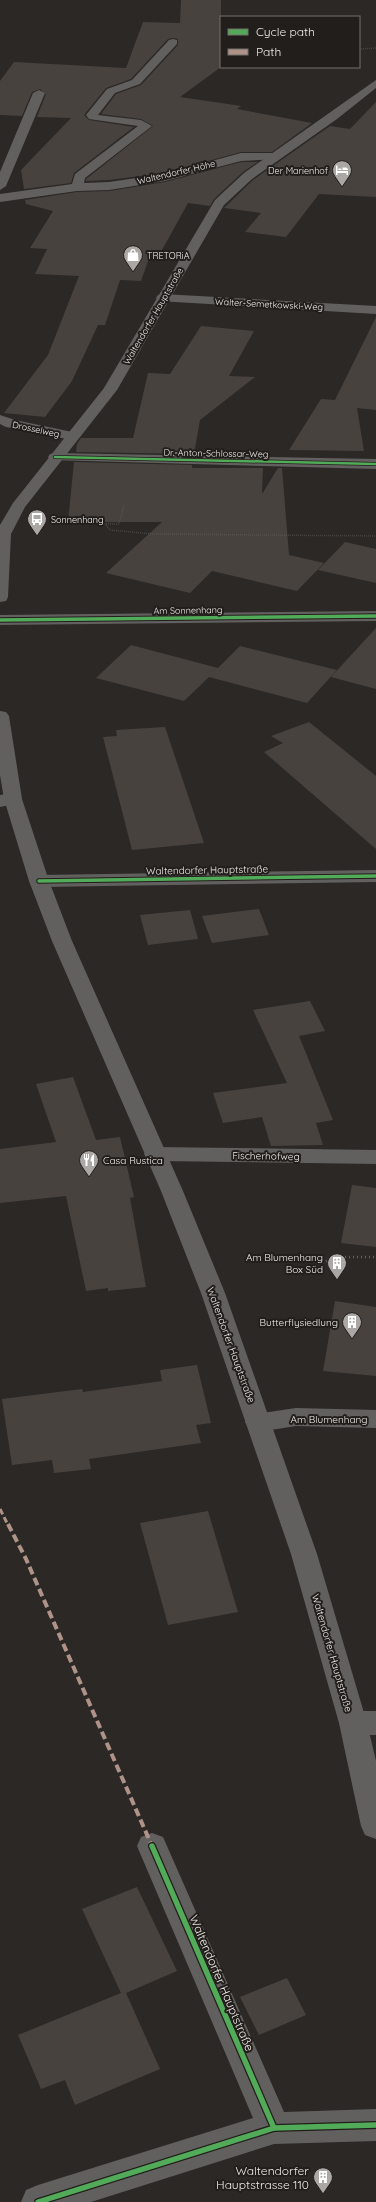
<svg xmlns="http://www.w3.org/2000/svg" width="376" height="2202" font-family="Quicksand,sans-serif">
<rect width="100%" height="100%" fill="#2b2826"/>
<g fill="#48423f">
<path d="M181 0H221V67L180 97 228 104 241 106 237 109 312 123 272 152H241L164 173 109 180 86 181V179L153 126 141 119 101 114 116 94 141 85 178 45V39L173 38 168 39 131 79 106 88 84 115 89 120 134 127 74 173 71 183 24 189 21 170 71 118 37 117 46 94 40 89 32 92 22 116 0 115V81L14 62 126 68 143 22 180 23Z"/>
<path d="M376 102V197L319 194 286 237 245 232 261 213 224 208 253 180 330 126 350 129Z"/>
<path d="M241 162H258L243 172 214 199 210 206 188 203 162 250H152L141 281 120 280 105 325H98L72 381 45 417 4 413 48 355 79 276 35 274 47 249 30 248 53 211 26 204 25 200 77 192 109 191 165 182Z"/>
<path d="M376 317V410L357 408 364 451 289 450 321 399 335 400Z"/>
<path d="M201 326 254 331 229 376 255 377 200 420 194 454 76 452 77 444 81 438H133L148 373 170 374Z"/>
<path d="M74 462 192 465V468H263L262 494 278 468H282L289 555 324 563 297 591 212 571 190 593 106 573 162 522H68Z"/>
<path d="M345 542 376 549V583L318 570Z"/>
<path d="M376 628V689L331 677Z"/>
<path d="M131 645 218 668 240 646 337 670 307 703 209 677 184 701 96 678Z"/>
<path d="M309 722 376 776V849L264 752 283 743 271 736Z"/>
<path d="M165 727 204 843 132 850 103 737 117 736 116 730Z"/>
<path d="M259 909 269 935 212 943 202 916Z"/>
<path d="M190 910 198 939 148 945 140 915Z"/>
<path d="M310 1001 325 1031 299 1036 333 1120 316 1123 323 1145 271 1146 262 1117 223 1123 213 1093 287 1083 253 1010Z"/>
<path d="M73 1077 96 1140 120 1137 134 1197 130 1198 146 1287 108 1291V1288L86 1291 66 1196 0 1203V1149L56 1142 36 1084Z"/>
<path d="M352 1185 376 1188V1247L341 1243Z"/>
<path d="M335 1301 376 1307V1376L323 1371Z"/>
<path d="M197 1365 211 1423 196 1425 201 1443 89 1459 91 1469 54 1473 52 1460 12 1465 2 1399 82 1389 83 1392 162 1381 160 1370Z"/>
<path d="M208 1511 238 1612 168 1625 140 1523Z"/>
<path d="M137 1887 177 1971 126 1993 160 2069 75 2105 65 2080 41 2089 18 2035 121 1993 82 1909Z"/>
<path d="M287 1978 306 2015 259 2035 240 1997Z"/>
</g>
<g fill="none" stroke-linecap="round" stroke-linejoin="round">
<g stroke="#646261" stroke-width="1.5" stroke-dasharray="0.5 1.5" stroke-linecap="butt">
<path d="M359 49 376 48"/>
<path d="M308 171 317 172"/>
<path d="M58 523 119 524 124 505"/>
<path d="M105 524 110 530 152 534 376 536"/>
</g>
<path stroke="#646261" stroke-width="2.5" stroke-dasharray="1 3" stroke-linecap="butt" d="M300 1272 336 1257H376"/>
<g fill="#62605f" fill-rule="evenodd">
<path d="M173 39 177 40V44L140 84 115 93 98 115 141 120 152 126 85 178 84 183 109 182 164 174 241 153H274L278 155 280 157 278 159 241 161 165 181 109 190 77 191 0 202V194L72 184 75 174 138 126 89 119 86 115 107 89 132 80 169 40Z"/>
<path d="M39 90 45 93 6 186 0 190V172L33 93Z"/>
<path d="M163 294 376 306V314L158 301 156 298 158 295Z"/>
<path d="M0 415 15 420 77 433 79 436 77 439 72 440 6 427 0 424Z"/>
<path d="M55 453 376 459V469L50 460 48 457 50 454Z"/>
<path d="M376 611V621L0 625V615Z"/>
<path d="M13 793 20 795 22 799 20 803 0 807V795Z"/>
<path d="M376 870V882L39 887 32 885 29 881 32 877 39 875Z"/>
<path d="M155 1147 376 1150V1164L155 1161 147 1159 144 1154 147 1149Z"/>
<path d="M296 1408 376 1410V1428L296 1426 258 1432 249 1429 245 1422 249 1415Z"/>
<path d="M353 1711H376V1735H353L343 1732 339 1723 343 1714Z"/>
<path d="M152 1833 163 1837 284 2112 376 2109V2141L274 2144 91 2202H21L26 2190 38 2185 253 2118 137 1846 141 1837Z"/>
</g>
<g fill="#62605f" fill-rule="evenodd">
<path d="M376 80V88L337 119 252 179 224 205 117 390 25 507 11 534 8 597 6 601 0 602V525L13 503 104 388 215 200 244 173Z"/>
<path d="M0 711 6 712 9 716 22 799 49 881 72 941 183 1191 225 1293 317 1554 367 1723 376 1761V1839L365 1835 361 1826 339 1723 291 1554 201 1293 161 1191 52 941 29 881 4 799 0 775Z"/>
</g>
<path stroke="#af9288" stroke-width="3" stroke-dasharray="6 3" stroke-linecap="butt" d="M0 1509 8 1525"/>
<path stroke="#af9288" stroke-width="4" stroke-dasharray="8 4" stroke-linecap="butt" d="M8 1524 26 1559 152 1846"/>
<defs>
<path id="cycleway-far2" d="M55 457 376 464"/>
<g id="cycleway-far1">
<path d="M0 620 376 616"/>
<path d="M39 881 376 876"/>
</g>
<g id="cycleway">
<path d="M152 1846 274 2128"/>
<path d="M38 2202 274 2128 376 2125"/>
</g>
</defs>
<use href="#cycleway-far2" stroke="#221e1b" stroke-width="4"/>
<use href="#cycleway-far1" stroke="#221e1b" stroke-width="5.5"/>
<use href="#cycleway" stroke="#221e1b" stroke-width="8"/>
<use href="#cycleway-far2" stroke="#51ab58" stroke-width="2.5"/>
<use href="#cycleway-far1" stroke="#51ab58" stroke-width="3.5"/>
<use href="#cycleway" stroke="#51ab58" stroke-width="5.5"/>
</g>
<defs>
<symbol id="hotel-pin" viewBox="-11 -11 22 30"><path d="M0 17L-7.5 6A9.5 9.5 0 1 1 7.5 6Z" fill="#aaa7a5" stroke="#221e1b"/><path d="M-6-4.5h1.5V1H6V5H4.5V3h-9V5H-6ZM-4 0a1.8 1.8 0 1 1 3.6 0ZM.5 0V-2.5h3Q6-2.5 6 0Z" fill="#fff"/></symbol>
<symbol id="shop-pin" viewBox="-11 -11 22 30"><path d="M0 17L-7.5 6A9.5 9.5 0 1 1 7.5 6Z" fill="#aaa7a5" stroke="#221e1b"/><path d="M-5-2.5h2.3a2.7 3.5 0 0 1 5.4 0H5L5.5 6h-11ZM-1.5-2.5h3a1.5 2.3 0 0 0-3 0Z" fill="#fff"/></symbol>
<symbol id="bus-pin" viewBox="-11 -11 22 30"><path d="M0 17L-7.5 6A9.5 9.5 0 1 1 7.5 6Z" fill="#aaa7a5" stroke="#221e1b"/><path d="M-5-6H5V4H4V6H2V4H-2V6H-4V4H-5ZM-3.5-4V0h7V-4ZM-3.5 1.2v1.5H-2V1.2ZM2 1.2v1.5H3.5V1.2Z" fill="#fff"/></symbol>
<symbol id="restaurant-pin" viewBox="-11 -11 22 30"><path d="M0 17L-7.5 6A9.5 9.5 0 1 1 7.5 6Z" fill="#aaa7a5" stroke="#221e1b"/><path d="M-5-6h1v4h1v-4h1v4h1v-4h1v5L-1.5 .5V6h-2V.5L-5-1ZM5-6V6H3V1.5H1.5Q1.5-4 5-6Z" fill="#fff"/></symbol>
<symbol id="building-pin" viewBox="-11 -11 22 30"><path d="M0 17L-7.5 6A9.5 9.5 0 1 1 7.5 6Z" fill="#aaa7a5" stroke="#221e1b"/><path d="M-4-6H4V6H1V3H-1V6H-4ZM-2.5-4.3h1.7v1.8h-1.7ZM.8-4.3h1.7v1.8H.8ZM-2.5-1h1.7V.8h-1.7ZM.8-1h1.7V.8H.8Z" fill="#fff"/></symbol>
</defs>
<g fill-rule="evenodd">
<use href="#hotel-pin" x="331" y="159" width="22" height="30"/>
<use href="#shop-pin" x="122" y="244" width="22" height="30"/>
<use href="#bus-pin" x="26" y="508" width="22" height="30"/>
<use href="#restaurant-pin" x="78" y="1149" width="22" height="30"/>
<use href="#building-pin" x="326" y="1252" width="22" height="30"/>
<use href="#building-pin" x="341" y="1311" width="22" height="30"/>
<use href="#building-pin" x="312" y="2166" width="22" height="30"/>
</g>
<g text-anchor="middle" dominant-baseline="central" stroke-width="4" stroke-linejoin="round" paint-order="stroke">
<g font-size="9" fill="#eeebe9" stroke="#221e1b" text-anchor="start">
<text x="328" y="170" text-anchor="end">Der Marienhof</text>
<text x="147" y="255">TRETORiA</text>
<text x="51" y="519">Sonnenhang</text>
</g>
<g font-size="9" fill="#eeebe9" stroke="#221e1b">
<text transform="translate(176 172) rotate(-13)">Waltendorfer Höhe</text>
<text transform="translate(269 304) rotate(3)">Walter-Semetkowski-Weg</text>
<text transform="translate(153 316) rotate(-60)">Waltendorfer Hauptstraße</text>
<text transform="translate(36 429) rotate(12)">Drosselweg</text>
<text transform="translate(216 453) rotate(1)">Dr.-Anton-Schlossar-Weg</text>
<text transform="translate(188 610) rotate(-1)">Am Sonnenhang</text>
</g>
<g font-size="10" fill="#eeebe9" stroke="#221e1b">
<text transform="translate(207 870) rotate(-1)">Waltendorfer Hauptstraße</text>
<text transform="translate(266 1156) rotate(1)">Fischerhofweg</text>
<text transform="translate(231 1345) rotate(70)">Waltendorfer Hauptstraße</text>
<text x="329" y="1419">Am Blumenhang</text>
<text transform="translate(332 1653) rotate(74)">Waltendorfer Hauptstraße</text>
</g>
<g font-size="10" fill="#eeebe9" stroke="#221e1b" text-anchor="end">
<text x="103" y="1160" text-anchor="start">Casa Rustica</text>
<text x="323" y="1257">Am Blumenhang<tspan x="323" dy="12">Box Süd</tspan></text>
<text x="338" y="1322">Butterflysiedlung</text>
</g>
<g font-size="12" fill="#eeebe9" stroke="#221e1b">
<text transform="translate(222 1983) rotate(67)">Waltendorfer Hauptstraße</text>
</g>
<g font-size="12" fill="#eeebe9" stroke="#221e1b" text-anchor="end">
<text x="309" y="2170">Waltendorfer<tspan x="309" dy="14">Hauptstrasse 110</tspan></text>
</g>
</g>
<rect x="220" y="16" width="140" height="52" fill="#221e1b" stroke="#74706d"/>
<rect x="228" y="29" width="20" height="6" fill="#51ab58" stroke="#74706d"/>
<text x="256" y="36" font-size="12" fill="#eeebe9">Cycle path</text>
<rect x="228" y="49" width="20" height="6" fill="#af9288" stroke="#74706d"/>
<text x="256" y="56" font-size="12" fill="#eeebe9">Path</text>
</svg>
